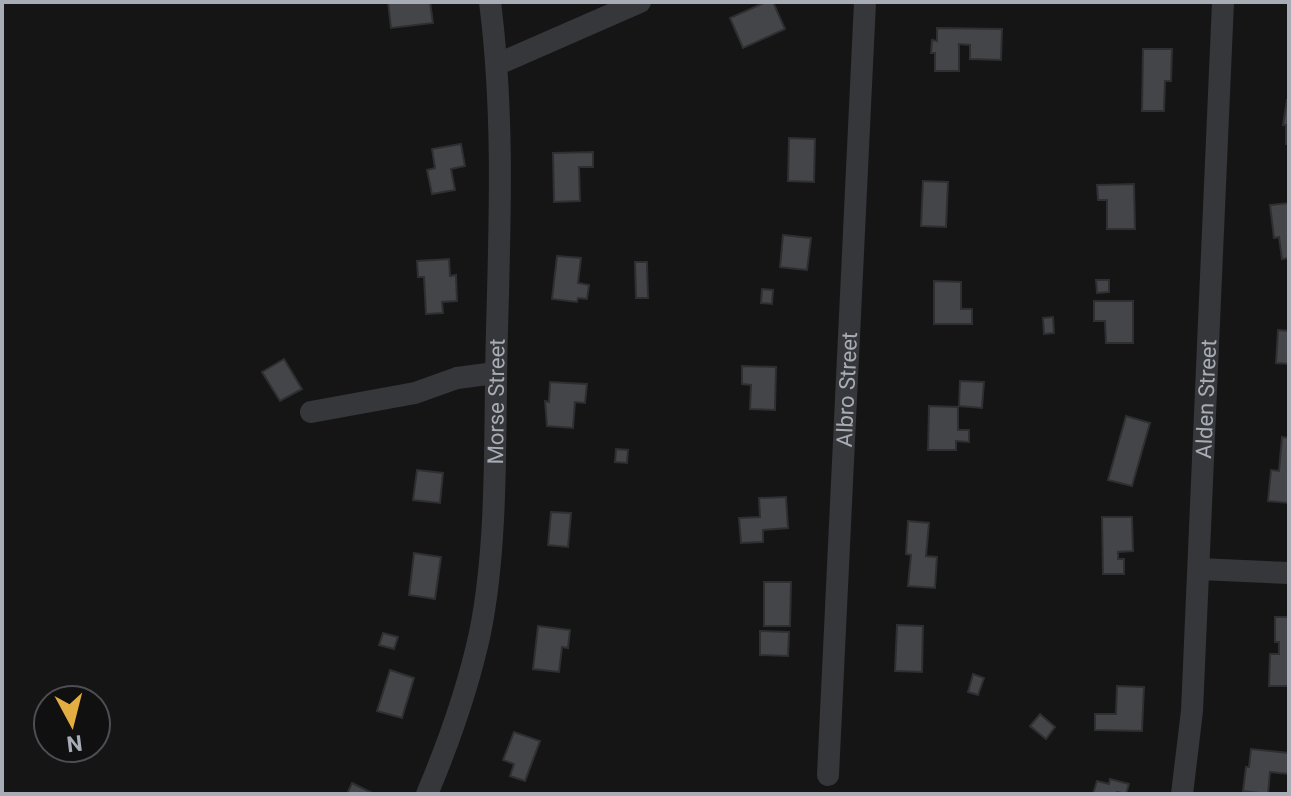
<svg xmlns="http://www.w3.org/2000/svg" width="1291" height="796" font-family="Roboto,sans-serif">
<rect width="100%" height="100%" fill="#151516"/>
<g fill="#444549" stroke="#2f2f32" stroke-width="2">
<path d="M388 2H430L433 23 391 28Z"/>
<path d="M766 2H773L785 29 743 48 730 18Z"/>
<path d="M937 28 1002 29 1001 60 970 59V45L959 44V71H935V53H931L932 40 937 41Z"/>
<path d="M1143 49H1172L1171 81H1165L1164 111H1142Z"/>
<path d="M1287 100H1289V144H1286V125H1283Z"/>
<path d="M789 138 815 139 814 182 788 181Z"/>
<path d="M461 144 465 166 451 169 455 190 432 194 427 170 435 168 432 149Z"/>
<path d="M593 152V167H579L580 201 554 202 553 153Z"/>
<path d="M923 181 948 182 946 227 921 226Z"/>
<path d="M1134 184 1135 229H1107V200H1098L1097 185Z"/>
<path d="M1289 203V258L1282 259 1279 237 1274 238 1270 205Z"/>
<path d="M783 235 811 238 807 270 780 267Z"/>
<path d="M557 256 581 258 578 283 589 285 587 299 578 298 577 302 552 299Z"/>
<path d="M449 259 450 276 456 275 457 301 442 302 443 313 426 314 424 277H418L417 261Z"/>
<path d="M635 262H647L648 298H636Z"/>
<path d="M1096 280H1109V292L1097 293Z"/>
<path d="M934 281 961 282V309H972V324H934Z"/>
<path d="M762 289 773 290 772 304 761 303Z"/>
<path d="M1094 301H1133V343H1106L1105 321H1094Z"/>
<path d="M1053 317 1054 333 1044 334 1043 318Z"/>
<path d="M1278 330 1289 331V364L1276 363Z"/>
<path d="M284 359 302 389 280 401 262 372Z"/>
<path d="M742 366 776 367 775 410 750 409 751 385 742 384Z"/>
<path d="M960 381 984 382 982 408 959 406Z"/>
<path d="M550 382 587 384 585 403 575 402 573 428 547 426 545 401 549 402Z"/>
<path d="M929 406 958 407V430H969V442L956 441V450H928Z"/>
<path d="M1126 416 1150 423 1132 486 1108 480Z"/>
<path d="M1282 437 1289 438V503L1268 501 1271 470 1279 471Z"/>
<path d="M616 449 628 450 627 463 615 462Z"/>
<path d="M417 470 443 473 440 503 413 500Z"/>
<path d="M786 497 788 528 763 530V542L741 543 739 518 760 517 759 498Z"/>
<path d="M551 512 571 513 568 547 548 545Z"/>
<path d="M1102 517H1132L1133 551 1118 552V559H1124V574H1103Z"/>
<path d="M908 521 929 523 926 556 937 557 935 588 908 586 911 555 906 554Z"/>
<path d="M414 553 441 557 435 599 409 595Z"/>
<path d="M764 582H791L790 626H764Z"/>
<path d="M1275 617H1289V686H1269L1270 654H1279V642H1275Z"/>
<path d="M897 625 923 626 922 672 895 671Z"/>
<path d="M538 626 570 630 568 648 562 647 559 672 533 669Z"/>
<path d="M760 631 789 632 788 656 760 655Z"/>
<path d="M383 633 398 637 394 649 379 645Z"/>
<path d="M390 670 414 678 402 718 377 711Z"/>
<path d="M973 674 984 678 978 695 968 692Z"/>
<path d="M1117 686 1144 687 1142 731 1095 730V714H1116Z"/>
<path d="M1040 714 1055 727 1046 739 1030 726Z"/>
<path d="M514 732 540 741 525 781 510 776 514 764 503 760Z"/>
<path d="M1251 749 1289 753V774L1270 772 1268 794 1243 791 1246 767H1249Z"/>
<path d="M1110 779 1129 784 1126 794 1117 792 1116 794H1093L1097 781 1109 784Z"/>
<path d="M352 783 374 794H347Z"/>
</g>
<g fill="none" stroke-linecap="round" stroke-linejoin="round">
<g stroke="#36373b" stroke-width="22">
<path d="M498 64 640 2"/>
<path d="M311 412 415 393 457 378 495 373"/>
<path d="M1199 569 1289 573"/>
<path id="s1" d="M828 775 865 2"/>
<path id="s2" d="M427 794C449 742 468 688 480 633 499 539 494 426 497 330 500 220 504 111 490 2"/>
<path id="s3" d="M1182 794 1192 711 1223 2"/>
</g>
</g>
<g text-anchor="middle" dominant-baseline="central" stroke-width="8" stroke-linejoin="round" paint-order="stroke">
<g font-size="22" fill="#a8acb5" stroke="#101011">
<text stroke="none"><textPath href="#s1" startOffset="386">Albro Street</textPath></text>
<text stroke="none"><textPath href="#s3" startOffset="396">Alden Street</textPath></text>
<text stroke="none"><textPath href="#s2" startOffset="402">Morse Street</textPath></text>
</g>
</g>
<rect width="1291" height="796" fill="none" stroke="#a8acb5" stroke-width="8"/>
<g transform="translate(72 724) rotate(173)"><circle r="38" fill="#101011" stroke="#4d4e53" stroke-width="2"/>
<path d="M0-6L14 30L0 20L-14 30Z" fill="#e2ae41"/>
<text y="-12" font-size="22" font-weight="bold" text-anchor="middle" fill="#a8acb5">N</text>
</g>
</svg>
